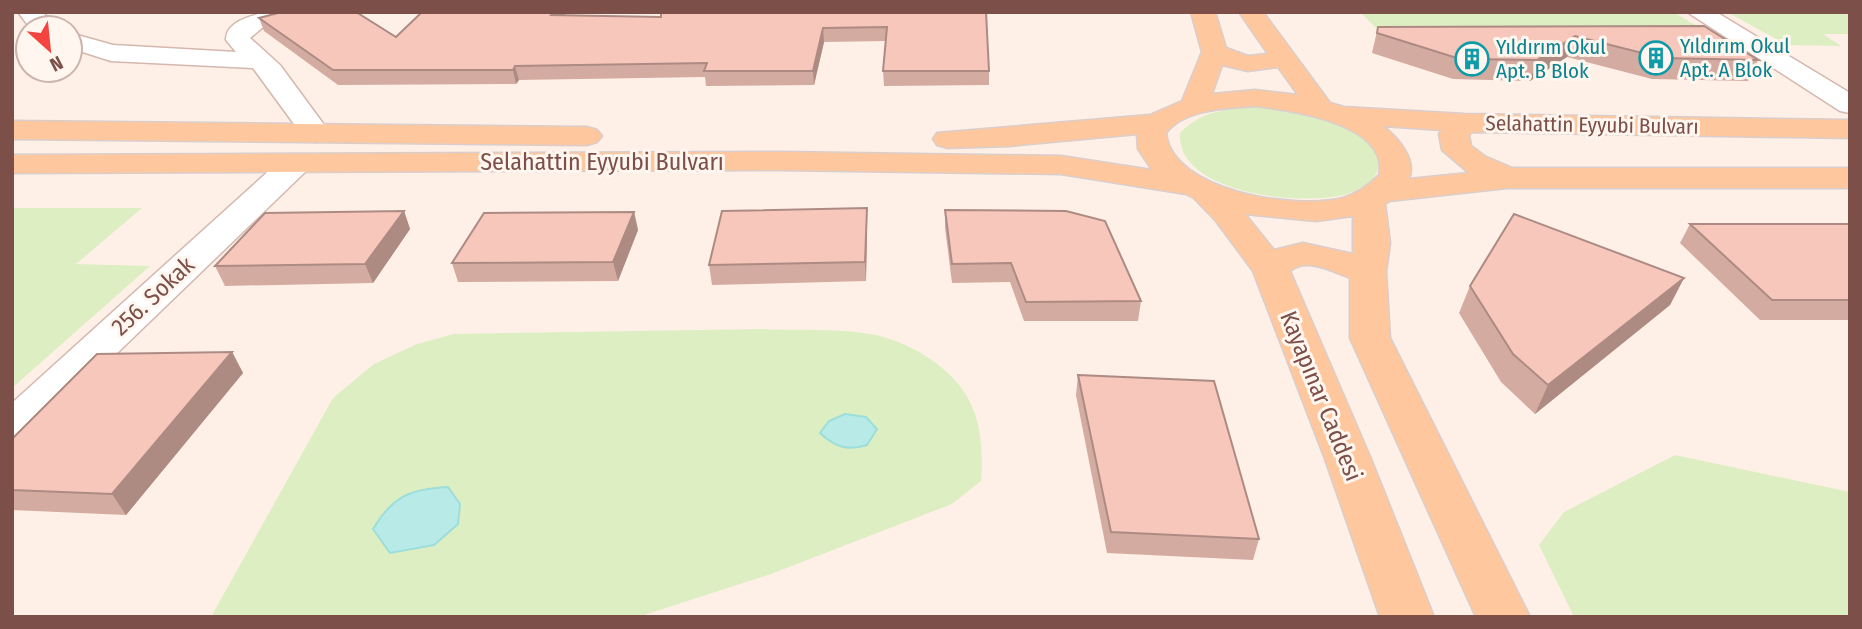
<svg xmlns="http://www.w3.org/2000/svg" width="1862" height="629" font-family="'Fira Sans Condensed',sans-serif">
<rect width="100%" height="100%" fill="#fef0e7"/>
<g fill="#ddeec3">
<path d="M1360 12H1673L1737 49 1385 37Z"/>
<path d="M1727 12H1850V34H1823L1841 46 1787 45Z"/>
<path d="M1263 107C1293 110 1382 125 1378 167 1377 181 1359 190 1347 194 1303 207 1176 194 1180 133 1203 109 1232 108 1263 107Z"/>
<path d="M12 208H142L76 264 150 266 12 388Z"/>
<path d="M761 329C796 331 835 328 870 334 907 340 953 367 970 402 982 426 983 456 981 481L952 504 771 574 638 617H211L333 398 374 364 417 344 454 334Z"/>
<path d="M1675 455 1850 492V617H1574L1539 545 1564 512Z"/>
</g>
<g fill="#b8ebe8" stroke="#9ddedb" stroke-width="2">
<path d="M845 414 866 417 877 429 867 445C847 451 835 447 820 433L829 421Z"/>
<path d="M448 487 460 504 458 524 434 545 390 553 373 529C393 496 410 489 448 487Z"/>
</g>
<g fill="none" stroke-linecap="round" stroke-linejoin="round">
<defs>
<g id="minor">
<path d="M18 12H43L55 28H30Z"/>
<path d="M266 12H306L302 17 262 28 250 38 280 65 330 133 325 139 315 142 305 139 253 68 111 61 70 48V33L113 45 236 52 226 40C226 21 251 16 266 12Z"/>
<path d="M1687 12H1716L1850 93V113L1840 111Z"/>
<path d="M294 156 305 158 310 165 305 172 28 439 12 443V403L283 158Z"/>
</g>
<g id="major">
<path d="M1191 12H1215L1226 48 1248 56 1268 54 1239 12H1263L1330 103 1344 107 1464 114 1850 120V138L1472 132 1469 135 1471 146 1486 157 1512 168H1850V188H1507L1389 201 1385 204 1390 243 1386 272 1390 338 1530 617H1476L1350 338V278C1332 271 1306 257 1290 271L1371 459 1434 617H1380L1325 459 1253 271 1216 221 1194 198 1186 194 1061 174 780 170 12 173V155L780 152 1061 156 1152 170 1138 149 1137 134 1009 146 948 148 937 145 933 139 937 133 1150 115 1182 101 1202 52ZM1222 65 1248 71 1278 67 1298 95 1255 90 1212 94ZM1255 106C1289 110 1390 123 1379 175 1368 186 1358 193 1343 198 1296 210 1172 192 1166 133 1184 109 1227 108 1255 106ZM1383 126 1442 130 1439 134 1442 150 1469 173 1409 179C1417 159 1398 138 1383 126ZM1245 214 1316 221 1353 216V254L1303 243 1274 250Z"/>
<path d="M12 121 587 127 597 130 602 136 597 142 587 145 12 139Z"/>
</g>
</defs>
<use href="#minor" stroke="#d5b7ae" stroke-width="3"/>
<use href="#major" stroke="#dacecc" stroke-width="3"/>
<use href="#minor" fill="#fff" fill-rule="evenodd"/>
<use href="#major" fill="#ffc79d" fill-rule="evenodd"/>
</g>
<g fill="#d4aba1">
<path d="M422 12H566L564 16 661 17 986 12 989 71V85L884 86 883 71 886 41 824 42 814 85 706 86 705 77 519 80 516 84 338 85 264 31 259 18 396 37Z"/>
<path d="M1704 26 1758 60 1748 81 1652 79 1567 57 1530 81 1453 79 1372 53 1378 27Z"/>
<path d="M867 208V227L866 281 712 285 709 265Z"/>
<path d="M945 210 1141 301 1138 321H1024L1010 282 952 283 945 228Z"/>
<path d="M404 211 410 229 373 283 225 286 215 266Z"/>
<path d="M634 212 638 230 618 281 458 282 452 263Z"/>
<path d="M1690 224H1850V320H1760L1680 243Z"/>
<path d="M1684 278 1670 305 1535 414 1501 382 1459 313 1470 286Z"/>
<path d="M232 352 243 373 126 515 12 510V439Z"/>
<path d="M1078 375 1259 539 1253 560 1107 553 1076 395Z"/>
</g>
<g fill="#ad8b83">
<path d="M553 12H566L554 29 551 15Z"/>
<path d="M823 28 824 42 814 85 813 71Z"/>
<path d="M1575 36 1567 57 1530 81 1537 60Z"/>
<path d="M515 66 519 80 516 84 513 70Z"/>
<path d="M867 208V227L866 281 865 262Z"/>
<path d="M404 211 410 229 373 283 365 264Z"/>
<path d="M634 212 638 230 618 281 613 262Z"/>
<path d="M1684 278 1670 305 1535 414 1548 385Z"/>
<path d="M232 352 243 373 126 515 112 494Z"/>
</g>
<g fill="#f7c7bb" stroke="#ad8b83" stroke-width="2">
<path d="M282 12H356L396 37 422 12H553L551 15 661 17V12H986L989 71H883L887 27 823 28 813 71H704L707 63 515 66 513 70H333L259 18Z"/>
<path d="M1704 26 1758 60 1662 58 1575 36 1537 60 1460 59 1377 33 1378 27Z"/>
<path d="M867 208 865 262 709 265 722 211Z"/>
<path d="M945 210 1066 211 1105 221 1141 301 1026 302 1011 263 952 264Z"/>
<path d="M404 211 365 264 215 266 265 213Z"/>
<path d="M634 212 613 262 452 263 484 213Z"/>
<path d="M1514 214 1684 278 1548 385 1513 354 1470 286Z"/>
<path d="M1690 224H1850V300H1772Z"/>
<path d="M232 352 112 494 12 490V439L97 354Z"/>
<path d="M1078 375 1214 381 1259 539 1111 532Z"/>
</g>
<defs>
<symbol id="building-ring" viewBox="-11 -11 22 22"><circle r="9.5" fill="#fff6ef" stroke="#0f9aa8" stroke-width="1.5"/><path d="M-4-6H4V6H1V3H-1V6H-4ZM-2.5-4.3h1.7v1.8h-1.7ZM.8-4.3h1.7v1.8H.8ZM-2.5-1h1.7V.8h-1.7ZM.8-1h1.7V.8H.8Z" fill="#0f9aa8"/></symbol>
</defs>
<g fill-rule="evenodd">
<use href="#building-ring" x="1637" y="39" width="38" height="38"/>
<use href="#building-ring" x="1453" y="40" width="38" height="38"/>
</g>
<g text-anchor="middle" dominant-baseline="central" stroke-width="6" stroke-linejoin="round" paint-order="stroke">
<g font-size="21" fill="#0d838f" stroke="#fff6ef" text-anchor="start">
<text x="1680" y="46">Yıldırım Okul<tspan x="1680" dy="24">Apt. A Blok</tspan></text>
<text x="1496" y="47">Yıldırım Okul<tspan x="1496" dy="24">Apt. B Blok</tspan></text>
</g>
<g font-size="21" fill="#7c5048" stroke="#fff6ef">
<text transform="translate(1592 125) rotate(1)">Selahattin Eyyubi Bulvarı</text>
</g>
<g font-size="24" fill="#7c5048" stroke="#fff6ef">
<text x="602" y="162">Selahattin Eyyubi Bulvarı</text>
<text transform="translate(153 296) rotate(-43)">256. Sokak</text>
<text transform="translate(1321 396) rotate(68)">Kayapınar Caddesi</text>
</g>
</g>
<rect width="1862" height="629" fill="none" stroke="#7c5048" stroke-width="28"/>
<g transform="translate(49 49) rotate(153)"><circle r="33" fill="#fff6ef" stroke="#cbb4ac" stroke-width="2"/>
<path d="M0-5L12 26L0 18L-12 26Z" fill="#f44440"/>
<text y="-10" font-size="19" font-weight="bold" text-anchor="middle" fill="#7c5048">N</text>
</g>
</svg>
